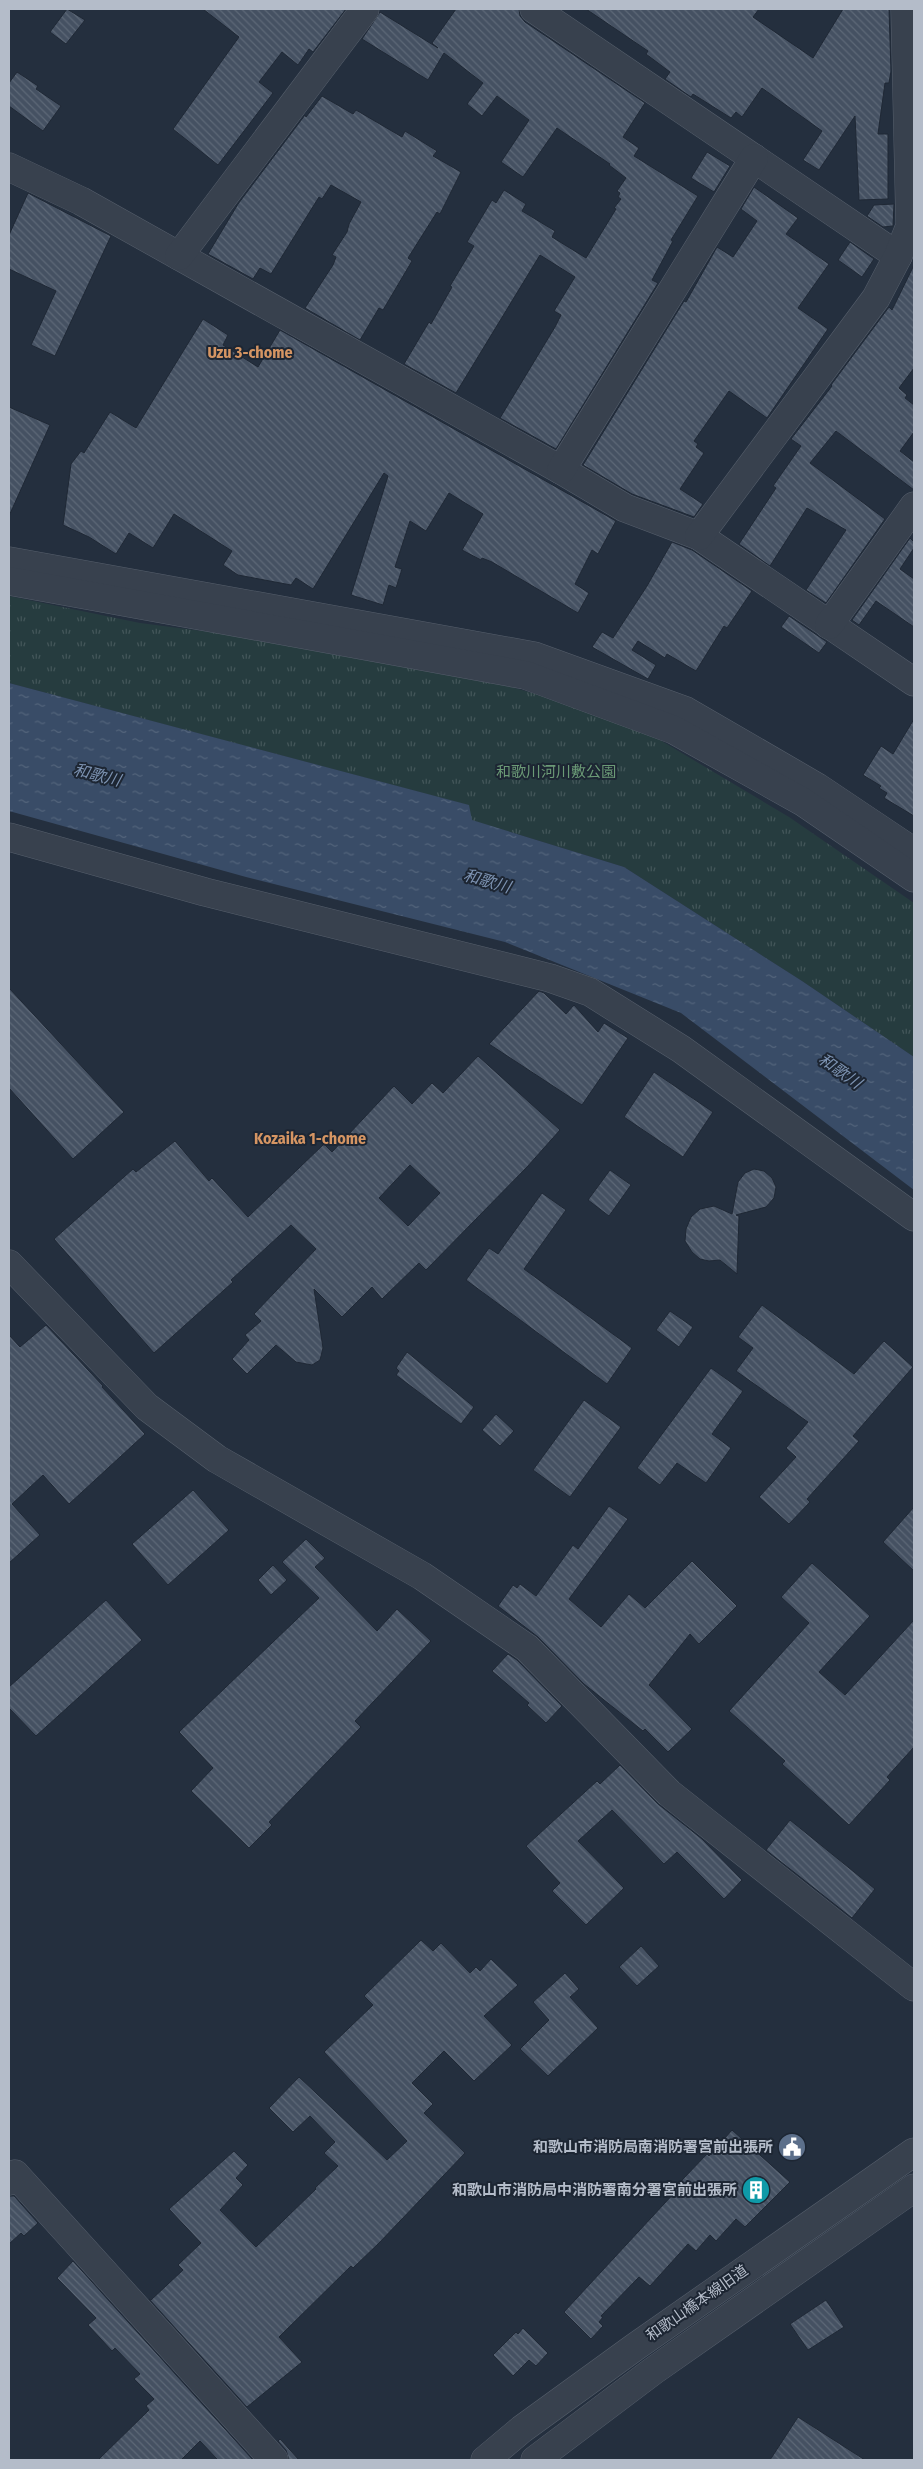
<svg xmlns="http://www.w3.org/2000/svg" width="923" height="2469" font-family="'Fira Sans Condensed','Noto Sans JP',sans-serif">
<defs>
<pattern id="park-tufts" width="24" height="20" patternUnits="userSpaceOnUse" patternTransform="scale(1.25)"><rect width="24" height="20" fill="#263c3f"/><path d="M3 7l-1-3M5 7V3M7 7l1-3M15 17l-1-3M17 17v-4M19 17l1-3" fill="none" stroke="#435659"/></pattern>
<pattern id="water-ripples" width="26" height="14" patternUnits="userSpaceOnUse" patternTransform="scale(1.25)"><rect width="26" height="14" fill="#394c67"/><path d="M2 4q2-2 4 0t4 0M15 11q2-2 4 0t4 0" fill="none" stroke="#53647b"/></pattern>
<pattern id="building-back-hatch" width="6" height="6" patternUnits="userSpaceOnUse" patternTransform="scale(1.25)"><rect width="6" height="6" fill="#455162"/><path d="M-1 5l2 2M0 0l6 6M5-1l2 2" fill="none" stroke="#5d6877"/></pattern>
</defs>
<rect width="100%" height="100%" fill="#242f3e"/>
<path fill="url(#park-tufts)" d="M9 596 140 623 218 633 511 687 579 706 660 740 789 817 914 903V1057L802 981 624 867 471 820 468 805 9 683Z"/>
<path fill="url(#water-ripples)" d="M9 683 469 805 472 820 624 867 802 981 914 1057V1190L681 1013 505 942 246 877 9 811Z"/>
<g fill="url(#building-back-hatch)" stroke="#1f2835" fill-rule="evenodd">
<path d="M67 9 85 20 66 44 50 32Z"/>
<path d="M203 9H346L313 52 309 49 298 65 282 52 259 82 273 93 218 165 173 129 239 37Z"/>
<path d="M456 9H519L520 16 525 22 645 103 623 137 639 148 634 156 698 196 671 240 673 241 652 280 658 283 556 449 500 418 555 327 561 315 554 311 575 277 540 255 456 393 404 364 429 322 431 324 452 287 450 286 474 246 467 242 492 200 496 203 504 190 526 204 522 211 555 231 552 237 586 258 616 209 614 208 621 199 618 197 620 193 617 191 626 178 609 165 610 164 557 128 523 177 501 162 529 120 497 96 482 116 467 104 483 83 444 53 428 80 362 39 380 12 438 48 432 43Z"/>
<path d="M586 9H759L753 17 813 58 843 9H889L891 71 889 83H885L878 134H888V199L859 200 855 116 819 170 803 160 822 131 762 88 742 117 736 112 731 118 693 94 691 97 665 79 670 72 646 54 648 51Z"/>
<path d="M17 72 38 86 36 89 61 106 43 131 9 106V83Z"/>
<path d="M322 96 353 114 356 110 402 137 405 131 437 151 433 156 461 172 440 214 437 212 408 258 412 261 386 305 383 310 379 308 360 340 305 308 333 265 336 257 332 255 347 232 349 224 361 202 331 185 322 199 319 197 271 274 260 268 253 279 208 254 238 204 305 115 306 117Z"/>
<path d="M707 152 730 166 714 192 691 178Z"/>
<path d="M754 187 798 218 786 234 829 264 798 308 828 329 767 418 729 391 694 441 698 444 696 447 704 453 680 489 703 504 694 517 632 494 583 465 684 301 686 302 717 247 733 257 757 221 741 209Z"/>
<path d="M28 193 111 236 55 356 31 345 56 291 9 269V235Z"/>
<path d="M894 204 893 226 883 227 867 216 874 205Z"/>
<path d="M850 242 874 259 862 277 838 260Z"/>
<path d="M914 265V368L899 388 907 395 905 398 914 405V432L900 451 914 462V490L836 431 810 463 885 519 826 603 806 590 846 530 807 508 770 566 739 544 776 488 773 486 801 446 791 439 832 386 831 385 889 307 892 310Z"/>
<path d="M203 319 228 335 223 345 258 367 280 330 616 521 598 554 592 550 575 584 589 593 578 613 492 562 482 558 481 560 462 550 483 514 449 493 426 531 410 521 395 567 402 569 396 588 389 585 383 605 351 595 388 476 384 473 313 589 296 578 291 585 238 575 223 565 232 551 174 514 153 548 129 533 116 554 89 537 63 525 71 464 81 451 84 453 110 412 136 428Z"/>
<path d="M9 407 50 425 9 516Z"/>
<path d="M910 538 914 542V548L900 569 914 579V627L876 601 859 625 852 620Z"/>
<path d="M672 542 692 550 752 591 727 628 724 626 696 671 667 654 665 658 638 641 632 650 656 665 648 679 592 647 602 632 613 638 647 586Z"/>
<path d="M789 616 827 642 819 653 781 627Z"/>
<path d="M914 719V816L884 798 887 793 879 788 881 786 863 775 881 746 893 754Z"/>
<path d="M9 988 124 1112 73 1159 9 1088Z"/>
<path d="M539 991 544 993 566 1014 574 1005 598 1032 604 1023 628 1038 582 1105 489 1044Z"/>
<path d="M478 1056 560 1130 527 1167 426 1270 419 1263 382 1299 372 1287 342 1317 314 1289 323 1348 320 1360 312 1365 296 1362 276 1345 247 1374 232 1359 249 1340 245 1335 261 1321 254 1314 316 1249 291 1225 231 1280 233 1282 154 1353 54 1239 133 1169 136 1172 175 1141 209 1181 212 1178 248 1217 324 1144 332 1152 394 1086 412 1104 432 1083 443 1093ZM410 1165 440 1193 408 1226 379 1198Z"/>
<path d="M654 1072 713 1112 683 1157 624 1117Z"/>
<path d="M754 1169 764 1171 772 1178 776 1187 774 1198 766 1207 736 1215 739 1216 737 1274 720 1260 709 1261 700 1259 692 1252 685 1241 686 1229 691 1217 700 1209 714 1206 732 1214 738 1182 745 1173Z"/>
<path d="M610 1170 631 1185 609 1216 588 1200Z"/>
<path d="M542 1193 566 1210 524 1269 632 1348 607 1384 466 1280 489 1248 498 1254Z"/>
<path d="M762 1305 854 1374 884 1341 913 1367 853 1436 859 1441 807 1499 810 1502 789 1524 759 1497 796 1457 786 1448 808 1422 736 1371 753 1348 738 1337Z"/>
<path d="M670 1311 693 1327 679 1347 656 1330Z"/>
<path d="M46 1325 103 1386 102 1387 145 1434 69 1504 43 1475 12 1504 40 1535 9 1563V1335L20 1347Z"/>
<path d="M407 1352 474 1407 461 1424 396 1375 399 1371 396 1368Z"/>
<path d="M711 1368 743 1391 712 1434 731 1448 706 1483 677 1463 660 1485 637 1468Z"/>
<path d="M584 1400 621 1427 570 1497 533 1470Z"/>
<path d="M496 1414 514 1431 500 1446 482 1430Z"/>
<path d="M193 1490 229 1530 168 1585 132 1544Z"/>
<path d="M609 1506 628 1519 569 1599 601 1627 629 1594 645 1608 692 1561 737 1606 699 1644 690 1634 649 1685 692 1729 668 1752 645 1729 643 1731 584 1684 538 1637 498 1606 513 1585 517 1588 520 1584 536 1596 573 1545 578 1549Z"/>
<path d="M914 1507V1571L883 1542Z"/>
<path d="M306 1539 325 1558 315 1567 377 1631 397 1609 431 1641 355 1721 361 1727 269 1822 272 1825 249 1848 191 1791 213 1768 179 1732 319 1598 282 1562Z"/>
<path d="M812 1563 870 1616 819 1672 845 1695 914 1620V1747L887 1777 890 1780 849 1825 782 1764 785 1761 729 1711 809 1623 781 1597Z"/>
<path d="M273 1565 287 1580 271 1595 258 1580Z"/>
<path d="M106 1600 142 1640 36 1736 9 1708V1687Z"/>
<path d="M508 1654 517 1660 562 1706 546 1723 527 1705 529 1703 492 1671Z"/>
<path d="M620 1765 658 1804 702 1839 742 1880 724 1899 677 1852 664 1864 612 1810 578 1841 624 1888 586 1925 552 1891 560 1883 526 1846 597 1781 600 1784Z"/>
<path d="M790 1820 875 1889 852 1918 766 1850Z"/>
<path d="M421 1940 433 1951 441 1943 470 1973 476 1967 480 1971 491 1959 518 1985 484 2016 512 2045 474 2081 444 2051 412 2083 433 2104 424 2113 465 2153 379 2243 353 2268 351 2266 279 2337 302 2362 247 2407 149 2299 151 2300 183 2270 178 2265 201 2243 169 2209 234 2151 248 2165 236 2178 243 2185 220 2210 256 2247 316 2189 315 2188 338 2166 324 2153 335 2142 310 2116 293 2132 269 2108 299 2077 387 2160 407 2141 324 2052 373 2005 364 1996Z"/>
<path d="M641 1946 659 1966 637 1986 619 1967Z"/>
<path d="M565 1973 579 1989 570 1997 598 2028 548 2076 520 2049 549 2020 533 2002Z"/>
<path d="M732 2130 790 2182 745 2227 736 2219 716 2241 710 2235 696 2251 688 2244 650 2286 639 2277 601 2316 603 2317 599 2322 603 2326 591 2339 564 2312 676 2191 674 2189 683 2179 707 2154 709 2156Z"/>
<path d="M9 2196H14L38 2223 24 2236 21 2233 9 2244Z"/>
<path d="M73 2261 253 2460H218L200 2441 181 2460H98L149 2410 146 2406 154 2399 134 2379 140 2374 115 2348 112 2351 88 2325 96 2318 57 2278Z"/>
<path d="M826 2300 844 2327 808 2350 790 2324Z"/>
<path d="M523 2328 548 2353 536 2366 529 2360 513 2376 493 2355 516 2332 518 2334Z"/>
<path d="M798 2417 865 2460H770Z"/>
<path d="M280 2439 299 2460H289L286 2450 278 2441Z"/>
</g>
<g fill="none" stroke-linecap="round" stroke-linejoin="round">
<defs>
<g id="minor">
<path d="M534 9 898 256"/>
<path d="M9 167 81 201 561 470 625 508 699 536 914 682"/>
<path d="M179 256 365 9"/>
<path d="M561 470 754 158"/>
<path d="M699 536 876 298 898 256 910 226 905 9"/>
<path d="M829 625 914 506"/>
<path d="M9 837 205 892 550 978 590 992 681 1049 914 1217"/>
<path d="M9 1264 147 1407 217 1459 422 1576 527 1648 669 1793 914 1987"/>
<path d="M9 2181 15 2174 274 2460"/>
</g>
<g id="tertiary">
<path d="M9 561 534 656 686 711 817 787 914 852"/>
<path d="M9 581 525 675 674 730 803 802 914 878"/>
<path d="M485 2460 522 2429 635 2347 914 2152"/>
<path d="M535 2460 653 2371 914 2188"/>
</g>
</defs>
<use href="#minor" stroke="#565f6c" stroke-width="29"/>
<use href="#tertiary" stroke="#565f6c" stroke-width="29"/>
<use href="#minor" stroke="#38414e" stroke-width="28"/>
<use href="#tertiary" stroke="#38414e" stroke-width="28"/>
</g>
<defs>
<symbol id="civic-disc" viewBox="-11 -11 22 22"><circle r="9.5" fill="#5c6f8a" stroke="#1d2633"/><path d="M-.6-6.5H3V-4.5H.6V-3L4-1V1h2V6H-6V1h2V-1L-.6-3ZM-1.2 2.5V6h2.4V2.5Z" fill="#fff"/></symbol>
<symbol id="building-disc" viewBox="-11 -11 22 22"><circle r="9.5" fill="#0f9aa8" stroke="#1d2633"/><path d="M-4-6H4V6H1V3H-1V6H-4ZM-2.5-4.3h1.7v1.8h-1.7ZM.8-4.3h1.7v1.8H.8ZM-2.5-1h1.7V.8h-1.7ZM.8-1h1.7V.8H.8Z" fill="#fff"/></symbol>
</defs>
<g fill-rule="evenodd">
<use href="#civic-disc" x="776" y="2131" width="32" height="32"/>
<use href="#building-disc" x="740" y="2174" width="32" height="32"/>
</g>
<g text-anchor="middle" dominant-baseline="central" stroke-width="4" stroke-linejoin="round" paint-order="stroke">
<g font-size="15" fill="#6b9a76" stroke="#1d2633">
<text x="556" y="772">和歌川河川敷公園</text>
</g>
<g font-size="15" font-weight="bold" fill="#b4bcc9" stroke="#1d2633" text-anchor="end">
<text x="773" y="2147">和歌山市消防局南消防署宮前出張所</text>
<text x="737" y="2190">和歌山市消防局中消防署南分署宮前出張所</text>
</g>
<g font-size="15" fill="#b4bcc9" stroke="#1d2633">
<text transform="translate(697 2303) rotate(-35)">和歌山橋本線旧道</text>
</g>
<g font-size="16" font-weight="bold" fill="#d59563" stroke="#1d2633">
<text x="250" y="352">Uzu 3-chome</text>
<text x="310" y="1138">Kozaika 1-chome</text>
</g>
<g font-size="16" font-style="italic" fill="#7c92b1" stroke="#1d2633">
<text transform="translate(97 775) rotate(14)">和歌川</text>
<text transform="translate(487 881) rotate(16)">和歌川</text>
<text transform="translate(840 1071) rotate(35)">和歌川</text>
</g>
</g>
<rect width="923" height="2469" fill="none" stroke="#b4bcc9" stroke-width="20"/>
</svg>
